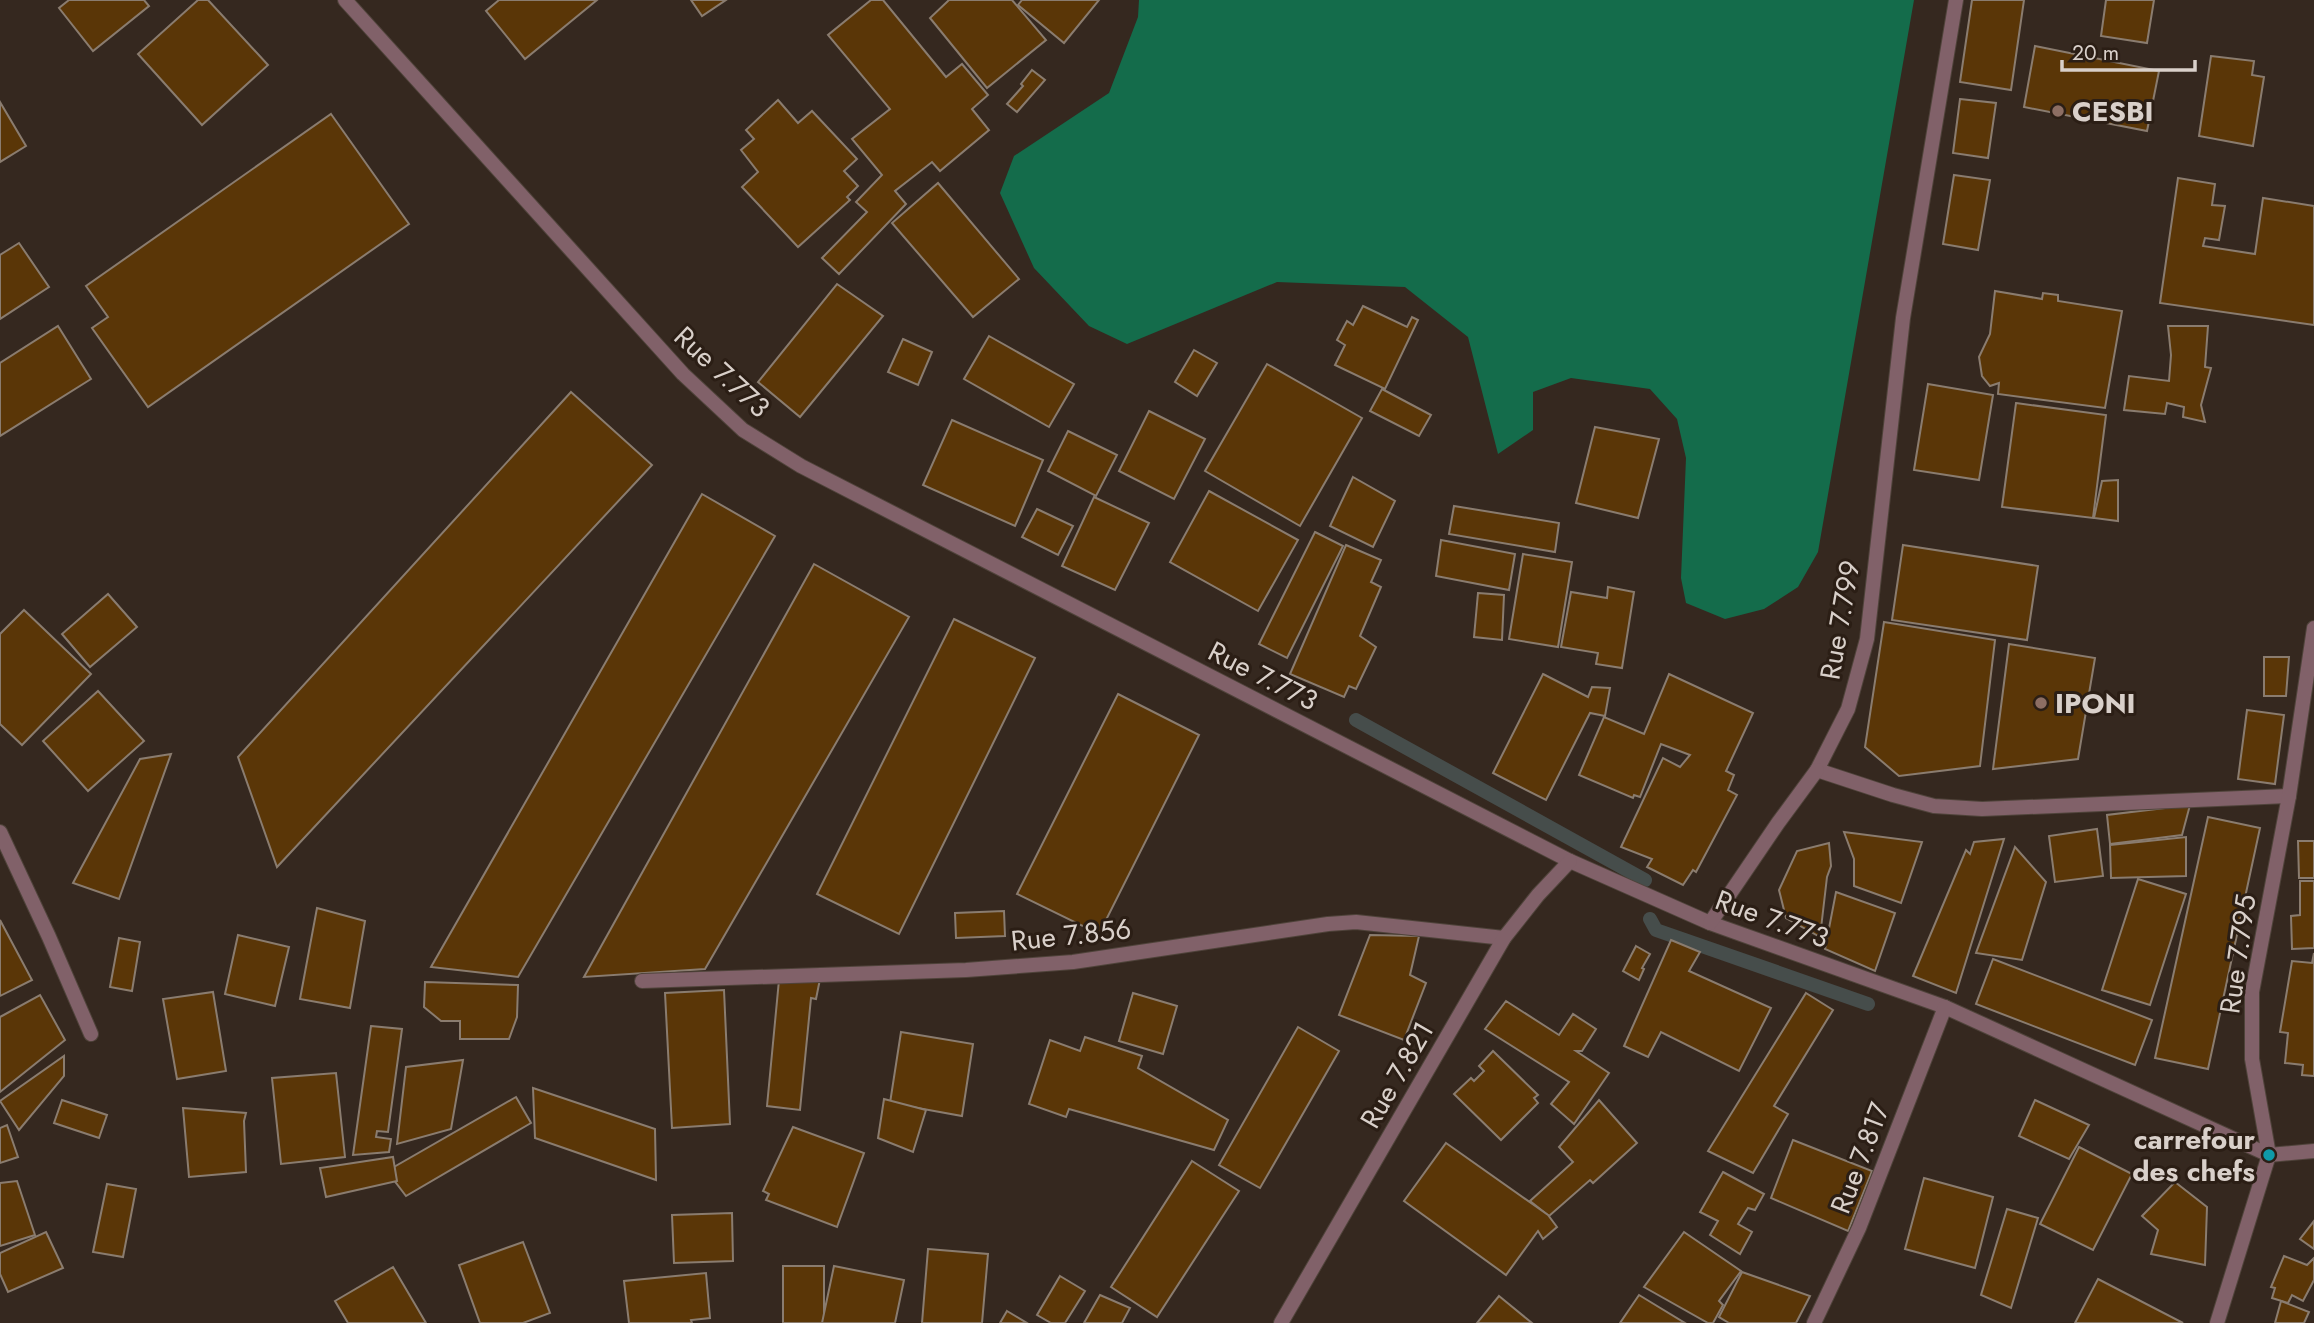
<svg xmlns="http://www.w3.org/2000/svg" width="2314" height="1323" font-family="Jost,sans-serif">
<rect width="100%" height="100%" fill="#35281f"/>
<path fill="#146c4b" d="M1139 0H1914L1818 552 1798 587 1764 609 1725 619 1686 603 1681 578 1686 458 1677 419 1650 389 1571 378 1533 392V430L1498 454 1468 337 1405 287 1277 282 1127 344 1089 326 1034 268 1000 193 1014 156 1109 93 1138 17Z"/>
<g fill="none" stroke-linecap="round" stroke-linejoin="round">
<g stroke="#464d4b" stroke-width="14">
<path d="M1356 720 1645 880"/>
<path d="M1650 919 1656 930 1868 1004"/>
</g>
</g>
<g fill="#5a3607" stroke="#8a7c6f" stroke-width="2">
<path d="M69 0H144L149 6 93 51 59 8Z"/>
<path d="M198 0H208L268 65 202 125 138 54Z"/>
<path d="M499 0H597L525 59 486 11Z"/>
<path d="M691 0H726L702 16Z"/>
<path d="M871 0H883L946 77 962 64 988 95 972 109 989 130 940 171 932 162 895 191 906 204 839 274 822 258 867 212 856 202 882 175 852 139 890 109 828 35Z"/>
<path d="M949 0H1012L1046 40 987 88 930 18Z"/>
<path d="M1022 0H1099L1064 43 1018 5Z"/>
<path d="M1972 0H2024L2011 90 1960 82Z"/>
<path d="M2106 0H2154L2147 43 2101 36Z"/>
<path d="M2035 46 2159 71 2147 131 2024 107Z"/>
<path d="M2211 56 2254 61 2252 75 2264 77 2253 146 2199 136Z"/>
<path d="M1032 70 1045 80 1017 112 1007 104 1023 86 1021 84Z"/>
<path d="M1960 99 1996 103 1988 158 1953 153Z"/>
<path d="M778 100 798 123 812 111 857 159 844 171 858 186 847 197 850 200 798 247 742 187 758 172 741 150 754 139 746 130Z"/>
<path d="M0 102 26 146 0 162Z"/>
<path d="M331 114 409 224 148 407 92 328 108 317 86 286Z"/>
<path d="M1954 175 1990 180 1978 250 1943 244Z"/>
<path d="M2178 178 2215 184 2212 205 2225 206 2219 240 2205 238 2203 246 2255 254 2263 198 2314 206V325L2160 303Z"/>
<path d="M938 183 1019 279 973 317 892 223Z"/>
<path d="M19 243 49 287 0 319V255Z"/>
<path d="M837 284 883 316 800 417 758 382Z"/>
<path d="M1995 291 2042 299 2043 293 2058 295V301L2122 311 2105 408 1998 394 1999 383 1990 386 1982 376 1979 357 1990 334Z"/>
<path d="M1363 306 1407 327 1412 317 1418 320 1385 389 1335 365 1345 345 1337 340 1347 321 1353 325Z"/>
<path d="M58 326 91 379 0 436V363Z"/>
<path d="M2168 326H2208L2205 367 2211 368 2201 405 2205 422 2183 417 2184 407 2167 403 2165 414 2124 410 2129 376 2169 381 2171 355Z"/>
<path d="M989 336 1074 384 1049 427 964 379Z"/>
<path d="M903 339 932 352 918 385 888 372Z"/>
<path d="M1194 350 1217 363 1197 396 1175 382Z"/>
<path d="M1267 364 1362 418 1300 526 1205 471Z"/>
<path d="M1928 384 1993 395 1979 480 1914 470Z"/>
<path d="M1382 389 1431 415 1419 436 1370 411Z"/>
<path d="M571 392 652 465 277 867 238 757Z"/>
<path d="M2016 403 2106 415 2093 518 2002 507Z"/>
<path d="M1149 411 1205 439 1174 499 1119 471Z"/>
<path d="M952 420 1043 460 1015 526 923 485Z"/>
<path d="M1595 427 1659 439 1638 518 1576 503Z"/>
<path d="M1068 431 1117 455 1096 496 1048 471Z"/>
<path d="M1353 477 1395 501 1373 547 1330 526Z"/>
<path d="M2118 480V521L2094 518 2102 481Z"/>
<path d="M1209 491 1298 540 1258 611 1170 562Z"/>
<path d="M702 494 775 536 518 977 431 967Z"/>
<path d="M1094 497 1149 523 1115 590 1062 566Z"/>
<path d="M1454 506 1559 523 1555 552 1449 534Z"/>
<path d="M1037 509 1073 526 1058 555 1022 537Z"/>
<path d="M1315 532 1343 546 1287 658 1259 644Z"/>
<path d="M1441 540 1515 554 1509 590 1436 576Z"/>
<path d="M1346 545 1381 560 1371 582 1381 587 1360 636 1376 647 1356 689 1349 686 1344 697 1290 674Z"/>
<path d="M1903 545 2038 566 2027 640 1892 620Z"/>
<path d="M1523 554 1572 562 1558 647 1509 639Z"/>
<path d="M814 564 909 617 705 969 584 977Z"/>
<path d="M1608 587 1634 592 1622 668 1596 664 1598 653 1561 647 1571 592 1607 598Z"/>
<path d="M1478 593 1504 595 1502 640 1474 637Z"/>
<path d="M108 594 137 627 90 667 62 634Z"/>
<path d="M24 610 91 674 22 745 0 724V634Z"/>
<path d="M954 619 1035 658 899 934 817 894Z"/>
<path d="M1884 622 1995 640 1980 766 1899 776 1865 747Z"/>
<path d="M2009 644 2095 658 2078 759 1993 769Z"/>
<path d="M2264 657H2289L2286 696H2264Z"/>
<path d="M1543 674 1588 697 1592 687 1610 688 1605 716 1590 713 1546 800 1493 773Z"/>
<path d="M1669 674 1753 713 1726 771 1734 775 1728 790 1737 795 1696 872 1693 870 1683 885 1647 867 1652 859 1621 847 1663 758 1680 767 1690 755 1661 744 1640 797 1634 795 1633 798 1579 775 1604 717 1644 734Z"/>
<path d="M98 691 144 741 88 791 43 741Z"/>
<path d="M1118 694 1199 735 1099 934 1017 894Z"/>
<path d="M2247 710 2284 715 2275 784 2238 779Z"/>
<path d="M171 754 119 899 73 883 140 759Z"/>
<path d="M2190 805 2182 835 2110 844 2107 815Z"/>
<path d="M2208 817 2260 828 2208 1069 2155 1058Z"/>
<path d="M2097 829 2103 876 2055 882 2049 836Z"/>
<path d="M1844 832 1922 842 1901 903 1854 886V859Z"/>
<path d="M2186 837V876L2111 878 2110 845Z"/>
<path d="M2004 839 1956 993 1913 976 1966 850 1970 854 1974 842Z"/>
<path d="M2298 841H2314V878H2299Z"/>
<path d="M1829 843 1831 866 1827 877 1820 937 1786 918 1779 890 1797 851Z"/>
<path d="M2015 847 2046 882 2022 960 1976 953Z"/>
<path d="M2138 879 2186 894 2150 1005 2102 990Z"/>
<path d="M2300 881H2314V948L2292 949 2291 916 2300 915Z"/>
<path d="M1836 892 1895 913 1875 971 1825 949Z"/>
<path d="M317 908 365 921 350 1008 300 999Z"/>
<path d="M1004 911 1005 936 956 938 955 913Z"/>
<path d="M0 920 32 980 0 996Z"/>
<path d="M238 935 289 947 275 1006 225 994Z"/>
<path d="M1370 935 1419 936 1410 975 1426 983 1404 1040 1339 1015Z"/>
<path d="M119 938 140 942 132 991 110 987Z"/>
<path d="M1671 940 1700 952 1689 971 1771 1008 1739 1071 1661 1032 1648 1057 1624 1046Z"/>
<path d="M1636 946 1650 954 1642 968 1644 969 1639 980 1623 971Z"/>
<path d="M2314 953V1076L2302 1075 2303 1065 2285 1063 2288 1033 2280 1032 2292 961 2312 963Z"/>
<path d="M1993 959 2152 1020 2135 1065 1976 1004Z"/>
<path d="M820 979 816 999 811 998 800 1110 767 1106 779 980Z"/>
<path d="M425 982 518 985 517 1017 509 1039H460V1021H441L424 1007Z"/>
<path d="M724 990 730 1124 672 1128 665 993Z"/>
<path d="M213 992 226 1071 177 1079 163 999Z"/>
<path d="M1133 993 1177 1006 1163 1054 1119 1041Z"/>
<path d="M1806 993 1833 1010 1774 1106 1788 1114 1753 1173 1708 1151Z"/>
<path d="M40 995 65 1040 0 1092V1017Z"/>
<path d="M1506 1001 1559 1035 1573 1014 1596 1029 1582 1051H1576L1609 1073 1574 1124 1551 1104 1569 1082 1485 1029Z"/>
<path d="M371 1026 402 1029 388 1132 377 1131 376 1137 391 1139 389 1152 353 1155Z"/>
<path d="M1298 1027 1339 1051 1260 1188 1219 1165Z"/>
<path d="M901 1032 973 1044 962 1116 890 1103Z"/>
<path d="M1085 1037 1142 1056 1138 1068 1228 1120 1214 1150 1069 1109 1066 1117 1029 1104 1050 1040 1080 1051Z"/>
<path d="M1493 1051 1538 1095 1534 1098 1538 1103 1501 1140 1454 1094 1471 1078 1474 1081 1484 1071 1479 1066Z"/>
<path d="M64 1056V1076L19 1130 0 1101Z"/>
<path d="M463 1060 451 1129 397 1144 406 1067Z"/>
<path d="M336 1073 345 1157 281 1164 272 1078Z"/>
<path d="M533 1088 655 1129 656 1180 535 1138Z"/>
<path d="M516 1097 531 1123 406 1196 387 1171Z"/>
<path d="M884 1099 926 1110 913 1152 878 1138Z"/>
<path d="M62 1100 107 1115 99 1138 54 1123Z"/>
<path d="M1599 1100 1637 1143 1593 1183 1590 1180 1549 1216 1530 1201 1573 1162 1559 1147Z"/>
<path d="M2035 1100 2089 1125 2069 1159 2019 1136Z"/>
<path d="M183 1108 246 1113 244 1121 246 1172 189 1177Z"/>
<path d="M7 1125 18 1157 0 1163V1128Z"/>
<path d="M793 1127 864 1153 837 1227 766 1200 769 1194 763 1191Z"/>
<path d="M1793 1140 1872 1171 1848 1231 1771 1198Z"/>
<path d="M1446 1143 1548 1215 1557 1227 1543 1239 1538 1231 1506 1275 1404 1201Z"/>
<path d="M2079 1147 2132 1174 2093 1250 2040 1224Z"/>
<path d="M393 1157 397 1181 326 1197 320 1168Z"/>
<path d="M1192 1161 1239 1191 1157 1317 1111 1287Z"/>
<path d="M1723 1172 1764 1194 1755 1210 1748 1208 1738 1224 1752 1232 1740 1254 1710 1235 1718 1221 1700 1212Z"/>
<path d="M1924 1178 1993 1197 1975 1268 1905 1249Z"/>
<path d="M17 1181 35 1235 0 1246V1183Z"/>
<path d="M2175 1182 2207 1207 2205 1265 2151 1254 2158 1230 2142 1216Z"/>
<path d="M107 1184 136 1189 123 1257 93 1252Z"/>
<path d="M2007 1209 2038 1218 2011 1308 1981 1295Z"/>
<path d="M732 1213 733 1261 674 1263 672 1215Z"/>
<path d="M2314 1221V1249L2300 1239Z"/>
<path d="M46 1232 63 1268 8 1292 0 1274V1253Z"/>
<path d="M1684 1232 1741 1271 1719 1301 1723 1305 1713 1323H1708L1644 1287Z"/>
<path d="M523 1242 550 1313 523 1323H480L459 1265Z"/>
<path d="M928 1249 988 1254 982 1323H922Z"/>
<path d="M2284 1256 2307 1265 2314 1258V1280L2303 1301 2292 1295 2288 1303 2272 1298 2275 1288 2271 1287Z"/>
<rect x="783" y="1266" width="41" height="57"/>
<path d="M834 1266 904 1280 895 1323H822Z"/>
<path d="M393 1267 426 1323H348L335 1301Z"/>
<path d="M1742 1272 1810 1296 1796 1323H1729L1719 1317Z"/>
<path d="M706 1273 710 1318 691 1320 692 1323H629L624 1281Z"/>
<path d="M1060 1276 1085 1291 1065 1323H1051L1037 1315Z"/>
<path d="M2098 1279 2183 1323H2075Z"/>
<path d="M1100 1295 1130 1308 1122 1323H1084Z"/>
<path d="M1639 1295 1685 1323H1620Z"/>
<path d="M1499 1296 1532 1323H1477Z"/>
<path d="M2281 1301 2309 1312 2304 1323H2275Z"/>
<path d="M1007 1311 1027 1323H1000Z"/>
</g>
<g fill="none" stroke-linecap="round" stroke-linejoin="round">
<defs>
<g id="street">
<path d="M345 0 683 374 743 430 801 466 1570 861 1710 923 1945 1007 2269 1155 2314 1151"/>
<path d="M1956 0 1903 318 1867 639 1848 709 1817 770 1893 795 1934 806 1982 809 2289 796"/>
<path d="M0 832 49 937 91 1034"/>
<path d="M1710 923 1778 823 1817 770"/>
<path d="M642 981 966 970 1073 962 1328 924 1356 922 1504 938"/>
<path d="M1281 1323 1504 938 1538 895 1570 861"/>
<path d="M1814 1323 1859 1228 1945 1007"/>
<path d="M2217 1323 2269 1155 2252 1059V992L2289 796 2314 628"/>
</g>
</defs>
<use href="#street" stroke="#4f433a" stroke-width="16"/>
<use href="#street" stroke="#816169" stroke-width="14"/>
</g>
<g fill="#8d6e63" stroke="#2b1e15" stroke-width="2.5">
<circle cx="2058" cy="111" r="7"/>
<circle cx="2041" cy="703" r="7"/>
</g>
<circle fill="#0f9aa8" stroke="#2b1e15" stroke-width="2.5" cx="2269" cy="1155" r="7"/>
<g text-anchor="middle" dominant-baseline="central" stroke-width="6" stroke-linejoin="round" paint-order="stroke">
<g font-size="28" font-weight="bold" fill="#d9d0ca" stroke="#2b1e15" text-anchor="start">
<text x="2072" y="111">CESBI</text>
<text x="2055" y="703">IPONI</text>
<text x="2255" y="1139" text-anchor="end">carrefour<tspan x="2255" dy="32">des chefs</tspan></text>
</g>
<g font-size="28" fill="#d9d0ca" stroke="#2b1e15">
<text transform="translate(722 372) rotate(43)">Rue 7.773</text>
<text transform="translate(1840 620) rotate(-80)">Rue 7.799</text>
<text transform="translate(1263 676) rotate(27)">Rue 7.773</text>
<text transform="translate(1772 919) rotate(20)">Rue 7.773</text>
<text transform="translate(1071 935) rotate(-6)">Rue 7.856</text>
<text transform="translate(2238 954) rotate(-82)">Rue 7.795</text>
<text transform="translate(1397 1075) rotate(-60)">Rue 7.821</text>
<text transform="translate(1860 1158) rotate(-69)">Rue 7.817</text>
</g>
</g>
<path d="M2062 60v10h133v-10" fill="none" stroke="#d9d0ca" stroke-width="3.5"/>
<text x="2072" y="60" font-size="21" fill="#d9d0ca" stroke="#2b1e15" stroke-width="5" paint-order="stroke">20 m</text>
</svg>
